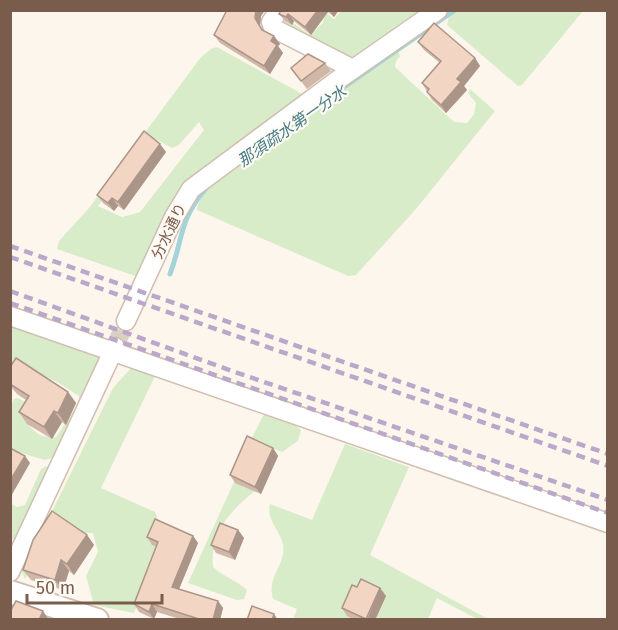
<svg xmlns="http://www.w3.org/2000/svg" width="618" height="630" font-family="'Fira Sans','Noto Sans JP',sans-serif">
<rect width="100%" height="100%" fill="#fdf6ec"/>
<g fill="#d8ecc9" fill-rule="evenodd">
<path d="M458 10H583V11L522 85 518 86 447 25 449 16Z"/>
<path d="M324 11 334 19 341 11H418L419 16 353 62 279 22 284 16 310 35 323 23Z"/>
<path d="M217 47 304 95 332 73 327 66 330 63 337 69V75L190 183 141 278 57 249 59 241 89 208 201 57 211 49ZM199 122 204 130 140 212 122 217 98 206 148 135 172 148 179 145Z"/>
<path d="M398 51 400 56 396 61 395 67 454 122 467 123 474 114 476 103 468 93 470 89 495 111 416 209 356 275 348 276 197 210C199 193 220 179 233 168Z"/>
<path d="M11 322 105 356 58 456 45 460 11 450 10 410 14 399 18 398 34 407 27 421C32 433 44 439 56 437L79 403V396C58 383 36 366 11 371Z"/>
<path d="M132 367 155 376 101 488 155 512C171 546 147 582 134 613L94 605 86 576 98 552 93 533H85L62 519 25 579 22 572 113 388Z"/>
<path d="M269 413 287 419 301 430 298 441 282 452 251 440 263 416Z"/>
<path d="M345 444 409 467 370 555 488 619H477L437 598 428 619H293L297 609 273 599C266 575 287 565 283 544 279 528 266 520 270 504L312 520Z"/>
<path d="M47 466 52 471 18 542 11 538V504L17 507 25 505 41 469Z"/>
<path d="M234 482 255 491C230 511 210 532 213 567 224 577 236 580 247 590L244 599 237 600 188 583Z"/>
</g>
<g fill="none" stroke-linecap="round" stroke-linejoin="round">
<g stroke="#a5d3da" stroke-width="5">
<path d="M331 96 455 10"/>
<path d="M170 274C184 237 178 220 208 186"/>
</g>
<path stroke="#dcd0c4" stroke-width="18" stroke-dasharray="18 9" stroke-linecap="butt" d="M115 347 126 321"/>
<defs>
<g id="minor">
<path d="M279 10 271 22 273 28 353 69"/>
<path d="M10 316 608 523"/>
<path d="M126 321 174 217 191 189 339 79 438 10"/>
<path d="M10 572 115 347"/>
</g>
<path id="tertiary" d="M10 592 97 620"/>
</defs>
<use href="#minor" stroke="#d1beb0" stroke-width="21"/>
<use href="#tertiary" stroke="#d1beb0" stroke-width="26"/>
<use href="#minor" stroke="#fff" stroke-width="18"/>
<use href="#tertiary" stroke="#fff" stroke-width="22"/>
<g stroke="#b9a8c9" stroke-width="4.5" stroke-dasharray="9 6" stroke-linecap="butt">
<path d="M10 246 608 454"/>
<path d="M10 257 608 466"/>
<path d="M10 291 235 372 608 500"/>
<path d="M10 303 608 513"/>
</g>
</g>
<g fill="#d1b7a8">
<path d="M227 10H265L261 16 260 26 263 30 274 36 280 44 278 46 283 53 270 74 220 43 214 35Z"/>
<path d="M281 10H339L334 17 328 12 311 35 294 21 292 25 285 21 279 14Z"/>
<path d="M418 42 475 58 480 66 464 86 467 90 446 113 432 100 422 83 440 63 424 50Z"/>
<path d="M325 63 331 71 307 89 291 68Z"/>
<path d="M166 152 124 210 118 206 114 211 103 203 97 195Z"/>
<path d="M10 367 68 392 76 403 66 425 62 422 52 439 27 424 19 412 26 400 17 394 10 386Z"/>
<path d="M273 448 278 456 261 494 235 483 230 475Z"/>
<path d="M238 530 244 538 235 560 216 553 211 545Z"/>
<path d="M87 535 94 545 74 575 69 571 63 590 31 580 23 570Z"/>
<path d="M193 536 198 543 179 589 218 601 223 608 220 620H183L157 612 154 619 139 612 134 604 157 547 152 545 147 537Z"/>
<path d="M357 587 380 588 386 596 375 620H355L347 616 342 608Z"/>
</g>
<g fill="#aa9588">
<path d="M256 10H265L261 16 260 26 267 37 255 18Z"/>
<path d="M318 10H327L328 12 311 35 305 27Z"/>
<path d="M329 10H339L334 17Z"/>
<path d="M288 14 294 21 292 25 286 17Z"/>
<path d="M274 36 280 44 278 46 283 53 270 74 264 66 271 41Z"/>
<path d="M475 58 480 66 464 86 467 90 446 113 441 105 457 79Z"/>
<path d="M160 144 166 152 124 210 118 202Z"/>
<path d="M112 198 118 206 114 211 108 203Z"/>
<path d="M68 392 76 403 66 425 58 413Z"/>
<path d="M54 411 62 422 52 439 44 427Z"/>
<path d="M273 448 278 456 261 494 255 487Z"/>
<path d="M25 456 30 463 10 498V481Z"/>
<path d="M238 530 244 538 235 560 229 552Z"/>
<path d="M87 535 94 545 74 575 67 564Z"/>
<path d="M193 536 198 543 177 594 172 587Z"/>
<path d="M61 560 69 571 63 590 55 580Z"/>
<path d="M380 588 386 596 375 620H367Z"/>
<path d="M218 601 223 608 220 620H213Z"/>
<path d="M152 604 157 612 154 619 149 612Z"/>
<path d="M43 611 49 620H39Z"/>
<path d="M274 614 278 620H272Z"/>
</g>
<g fill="#f3d5c3" stroke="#aa9588" stroke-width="1.5">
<path d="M227 10H256L255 18 262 30 274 36 271 41 277 45 264 66 214 35Z"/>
<path d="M281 10H318L305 27 288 14 286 17 279 14Z"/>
<path d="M434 23 475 58 457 79 461 82 441 105 427 92 429 89 422 83 441 61 418 42Z"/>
<path d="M308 54 325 63 301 81 291 68Z"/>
<path d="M144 131 160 144 118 202 112 198 108 203 97 195Z"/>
<path d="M16 358 68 392 58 413 54 411 44 427 19 412 29 396 10 384V367Z"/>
<path d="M247 436 273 448 255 487 230 475Z"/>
<path d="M10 448 25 456 10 481Z"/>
<path d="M52 511 87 535 67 564 61 560 55 580 23 570 33 540Z"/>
<path d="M155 519 193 536 172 587 218 601 213 620H202L152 604 149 612 134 604 158 542 147 537Z"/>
<path d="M220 523 238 530 229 552 211 545Z"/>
<path d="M361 579 380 588 366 619 342 608 352 585 357 587Z"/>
<path d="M16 601 43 611 39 620H10V612Z"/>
<path d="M252 606 274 614 272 620H247Z"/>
</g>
<g text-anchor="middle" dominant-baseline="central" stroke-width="4.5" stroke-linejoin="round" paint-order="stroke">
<g font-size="15" fill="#7a5c4d" stroke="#fffaf3">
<text transform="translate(169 231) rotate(-64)">分水通り</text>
</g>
<g font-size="16" font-style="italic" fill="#437c86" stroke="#fffaf3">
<text transform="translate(292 126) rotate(-35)">那須疏水第一分水</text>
</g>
</g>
<rect width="618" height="630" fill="none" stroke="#7a5c4d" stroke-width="24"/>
<path d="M27 594v9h135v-9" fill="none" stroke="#7a5c4d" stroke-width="3"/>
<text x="36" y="594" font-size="18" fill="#7a5c4d" stroke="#fffaf3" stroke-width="4.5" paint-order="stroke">50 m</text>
</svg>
